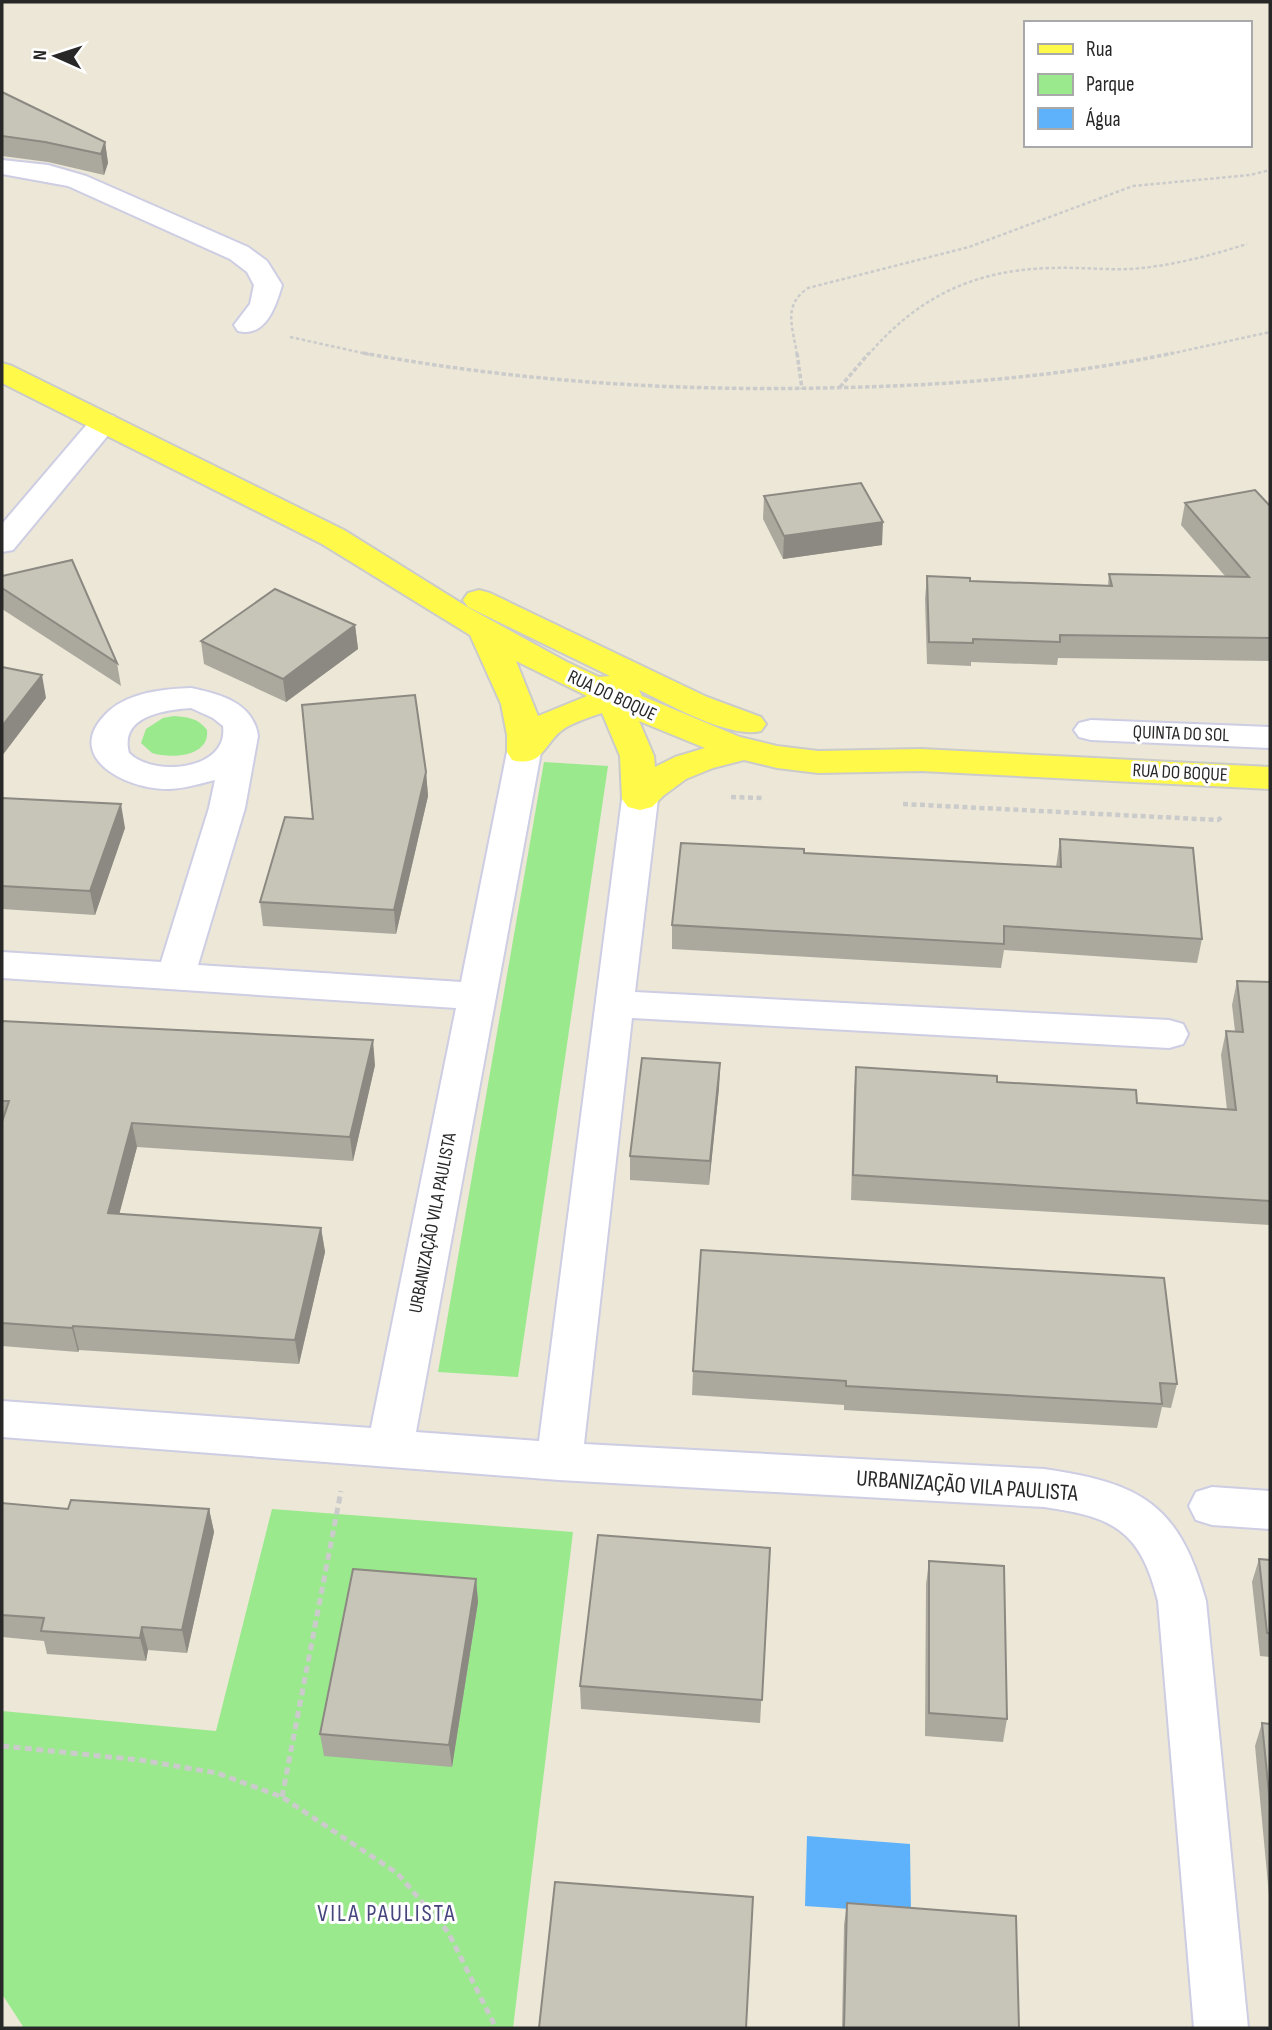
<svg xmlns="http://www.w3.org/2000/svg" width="1272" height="2030" font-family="'Sofia Sans Condensed',sans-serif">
<rect width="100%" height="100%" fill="#ece7d7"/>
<g fill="#9ae98d">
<path d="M174 716C188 717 198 718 207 730 210 757 171 759 152 753L141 743 146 729 163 718Z"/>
<path d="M544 762 608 766 518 1377 438 1372Z"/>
<path d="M272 1509 573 1532 513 2028H24L2 1994V1711L216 1731Z"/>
</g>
<path fill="#5eb2fb" d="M807 1836 910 1844 911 1913 805 1906Z"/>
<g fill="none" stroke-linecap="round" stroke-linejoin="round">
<defs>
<g id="minor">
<path d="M2 160 48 165 86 176 248 247 267 261 282 285C276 307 265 338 238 331L234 325 250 304 254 285 247 272 230 259 68 186 2 174Z"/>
<path d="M104 413 114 416 119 422 114 428 13 550 2 552V524L94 416Z"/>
<path d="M191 688C219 694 253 702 258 736L245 808 198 965 461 982 507 752 512 744 524 741 536 744 541 752 416 1432 539 1441 622 799 628 791 640 788 652 791 658 799 635 992 1169 1020 1183 1024 1188 1034 1183 1044 1169 1048 632 1018 584 1444 1044 1469C1141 1483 1179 1504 1206 1601L1248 2028H1194L1158 1601C1140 1530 1114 1517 1044 1507L559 1480 2 1437V1401L371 1428 456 1008 2 978V952L161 962 209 808 215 780C199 784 183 789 167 789 125 789 60 756 109 711 130 692 165 689 191 688ZM191 708 213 718 223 726C229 770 154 778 129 753 119 716 164 710 191 708Z"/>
<path d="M1091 720 1270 727V748L1091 740 1079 737 1074 730 1079 723Z"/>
<path d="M1212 1487 1270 1491V1529L1212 1525 1196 1520 1189 1506 1196 1492Z"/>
</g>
<path id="major" d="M2 363 12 366 344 530 469 608 567 662 599 677 610 676 468 607 463 600 468 593 479 590 490 593 707 697 761 717 766 724 761 731C729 739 669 704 639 690L642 696 740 737 777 746 818 751 921 749 1270 767V789L921 771 818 773 777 768 744 760 713 768 686 779 663 796 652 807 640 810 628 807 622 799 620 756 602 713C590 717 577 721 565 728 543 742 545 768 512 760L507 752V735L501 704 470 635 322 544 2 383ZM516 661 587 696 538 716ZM639 721 705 748 675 757 655 767 654 756Z"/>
</defs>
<use href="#minor" stroke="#cdcde3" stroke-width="4"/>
<use href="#major" stroke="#cbcbcb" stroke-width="4"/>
<g stroke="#cbcbcb" stroke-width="2.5" stroke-dasharray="3.5 2.5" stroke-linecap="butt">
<path d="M290 337 372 355"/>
<path d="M797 355C793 327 782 306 808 288L969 247 1133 186 1250 175 1270 170"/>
<path d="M868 355C918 297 973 270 1051 268 1078 267 1105 270 1131 269 1171 266 1209 256 1247 244"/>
<path d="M1165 355 1270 332"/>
</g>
<g stroke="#cbcbcb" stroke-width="3.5" stroke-dasharray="4.5 2.5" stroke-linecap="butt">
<path d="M363 353C515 381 667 391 821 388 940 386 1056 378 1173 353"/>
<path d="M797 353 802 389"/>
<path d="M840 387 869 353"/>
</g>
<g stroke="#cbcbcb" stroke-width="4.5" stroke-dasharray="5 3.5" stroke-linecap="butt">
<path d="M731 797 764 798"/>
<path d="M903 804 1218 820 1222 817"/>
</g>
<g stroke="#cbcbcb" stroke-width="5" stroke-dasharray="7 4.5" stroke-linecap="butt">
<path d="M2 1746 140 1760 217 1773 282 1797 397 1873 448 1932 496 2028"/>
<path d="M282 1797 341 1491"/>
</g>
<use href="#minor" fill="#fff" fill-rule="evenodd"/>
<use href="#major" fill="#fff94a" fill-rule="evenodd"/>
</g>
<g fill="#aba99e">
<path d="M2 92 105 142 108 163 104 175 48 162 2 156Z"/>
<path d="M764 496 882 545 783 559 763 519Z"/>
<path d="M1185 503 1270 506V661L1058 658 1057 665 971 662V666L927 664 925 599 927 576 970 581 1108 585 1109 574 1225 576 1181 525Z"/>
<path d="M2 576 117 663 121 686 2 609Z"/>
<path d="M355 625 358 649 286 702 204 664 201 641Z"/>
<path d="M426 772 428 796 396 934 263 926 260 902 313 819Z"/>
<path d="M2 798 125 828 95 915 2 909Z"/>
<path d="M1060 839 1202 939 1197 963 1004 950 1001 968 672 949V925L804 853 1056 867Z"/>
<path d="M1237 981 1270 982V1225L851 1200 854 1091 856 1067 997 1082 1137 1103 1227 1110 1221 1055 1226 1031H1235L1232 1005Z"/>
<path d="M2 1021 375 1065 353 1161 137 1147 119 1214 321 1228 325 1252 299 1364 79 1350 78 1352 2 1346Z"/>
<path d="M720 1063 719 1088 709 1185 630 1180V1156Z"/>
<path d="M693 1371 1177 1384 1171 1408 1162 1407 1157 1428 844 1410V1405L692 1395Z"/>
<path d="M2 1503 68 1509H209L214 1532 187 1653 148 1650 146 1661 47 1654 44 1641 2 1637Z"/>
<path d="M770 1548 760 1723 581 1709 580 1686Z"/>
<path d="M1259 1559 1270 1560V1657L1260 1656 1252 1582Z"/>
<path d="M929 1561 1007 1719 1003 1742 925 1736 926 1584Z"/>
<path d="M476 1579 478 1602 452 1767 324 1756 320 1734Z"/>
<path d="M1262 1723 1270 1724V1906L1255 1746Z"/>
<path d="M847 1903 1019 2028H842L844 1925Z"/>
</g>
<g fill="#8b8981">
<path d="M105 142 108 163 104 175 101 154Z"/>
<path d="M883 522 882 545 783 559 784 536Z"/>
<path d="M355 625 358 649 286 702 283 679Z"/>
<path d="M42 675 46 698 2 756V726Z"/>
<path d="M426 772 428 796 396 934 394 910Z"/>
<path d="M121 804 125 828 95 915 90 891Z"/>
<path d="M373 1040 375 1065 353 1161 350 1137Z"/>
<path d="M720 1063 719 1088 709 1185 710 1161Z"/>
<path d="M132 1123 137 1147 113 1238 108 1213Z"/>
<path d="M321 1228 325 1252 299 1364 295 1340Z"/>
<path d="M73 1326 79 1350 78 1352 72 1328Z"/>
<path d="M209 1509 214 1532 187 1653 182 1630Z"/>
<path d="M476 1579 478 1602 452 1767 449 1745Z"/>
<path d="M142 1627 148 1650 146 1661 140 1638Z"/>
</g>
<g fill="#c7c4b8" stroke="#8b8981" stroke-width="2">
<path d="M2 92 105 142 101 154 45 142 2 136Z"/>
<path d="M861 483 883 522 784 536 764 496Z"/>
<path d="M1255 490 1270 506V638L1060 635V642L973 639V643L929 642 927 576 970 578V581L1112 586 1109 574 1249 577 1185 503Z"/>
<path d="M72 560 117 663 2 588V576Z"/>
<path d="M275 589 355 625 283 679 201 641Z"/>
<path d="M2 667 42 675 2 726Z"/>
<path d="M415 695 426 772 394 910 260 902 285 817 313 819 302 705Z"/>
<path d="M2 798 121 804 90 891 2 886Z"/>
<path d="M1060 839 1193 848 1202 939 1004 926V944L672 925 681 843 804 849V853L1061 867Z"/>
<path d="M1237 981 1270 982V1201L853 1175 856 1067 997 1076V1082L1136 1090 1137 1103 1236 1110 1226 1031 1243 1032Z"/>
<path d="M2 1021 373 1040 350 1137 132 1123 108 1213 321 1228 295 1340 73 1326 72 1328 2 1323V1122L9 1101H2Z"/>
<path d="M642 1058 720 1063 710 1161 630 1156Z"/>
<path d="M701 1250 1164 1278 1177 1384 1160 1383 1162 1404 846 1386V1381L693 1371Z"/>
<path d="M71 1500 209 1509 182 1630 142 1627 140 1638 41 1631 44 1618 2 1615V1503L68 1509Z"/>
<path d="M598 1535 770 1548 762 1700 580 1686Z"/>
<path d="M1259 1559 1270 1560V1633H1267Z"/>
<path d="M929 1561 1004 1566 1007 1719 929 1713Z"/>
<path d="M353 1569 476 1579 449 1745 320 1734Z"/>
<path d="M1262 1723 1270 1724V1804Z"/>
<path d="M555 1882 753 1897 746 2028H539Z"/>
<path d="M847 1903 1016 1916 1019 2028H844Z"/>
</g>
<g text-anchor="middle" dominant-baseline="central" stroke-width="6" stroke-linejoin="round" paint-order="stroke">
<g font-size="19" fill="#282828" stroke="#fff">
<text transform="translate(612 696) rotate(25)">RUA DO BOQUE</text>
<text transform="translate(1181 734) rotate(2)">QUINTA DO SOL</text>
<text transform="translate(1180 773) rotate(3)">RUA DO BOQUE</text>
<text transform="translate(433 1223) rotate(-79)">URBANIZAÇÃO VILA PAULISTA</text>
</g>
<g font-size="23" fill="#282828" stroke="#fff">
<text transform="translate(967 1486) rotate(4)">URBANIZAÇÃO VILA PAULISTA</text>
</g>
<g font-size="24" letter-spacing="2" fill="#45447d" stroke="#fff">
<text x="387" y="1913">VILA PAULISTA</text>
</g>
</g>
<rect width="1272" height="2030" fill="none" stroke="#282828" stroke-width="7"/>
<rect x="1024" y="21" width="228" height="126" fill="#ffffff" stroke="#a9a9a9" stroke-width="2"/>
<rect x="1038" y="44" width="35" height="10" fill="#fff94a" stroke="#a9a9a9" stroke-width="2"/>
<text x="1086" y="56" font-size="21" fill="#282828">Rua</text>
<rect x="1038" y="74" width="35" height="21" fill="#9ae98d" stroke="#a9a9a9" stroke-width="2"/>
<text x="1086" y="91" font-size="21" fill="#282828">Parque</text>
<rect x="1038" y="108" width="35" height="21" fill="#5eb2fb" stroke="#a9a9a9" stroke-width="2"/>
<text x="1086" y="126" font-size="21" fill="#282828">Água</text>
<g transform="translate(56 56) rotate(273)" stroke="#ffffff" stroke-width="5" paint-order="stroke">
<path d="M0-5L12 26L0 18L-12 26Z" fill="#282828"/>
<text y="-10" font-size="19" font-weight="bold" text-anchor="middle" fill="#282828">N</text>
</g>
</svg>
